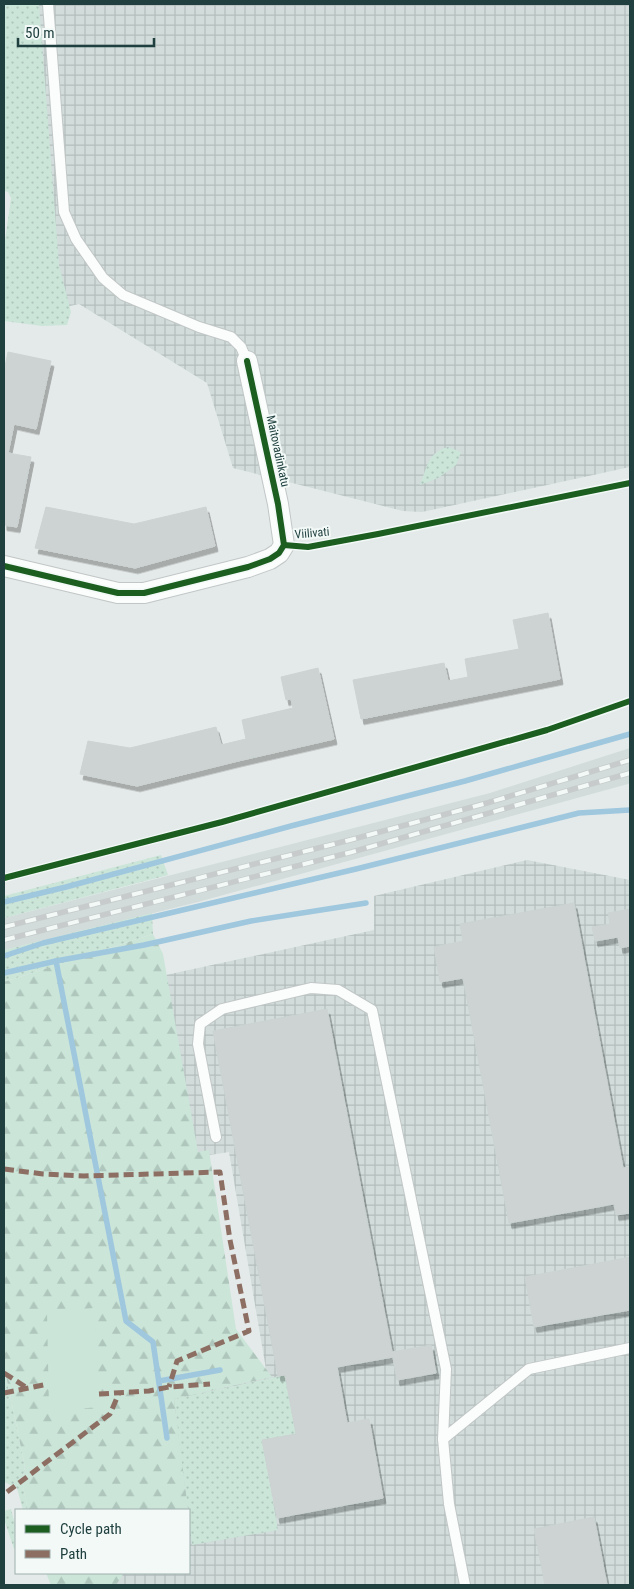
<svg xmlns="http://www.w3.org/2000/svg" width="634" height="1589" font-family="'Roboto Condensed',sans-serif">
<defs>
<pattern id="industrial-grid" width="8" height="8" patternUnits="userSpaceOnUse" patternTransform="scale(1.25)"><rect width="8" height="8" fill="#d1dcdb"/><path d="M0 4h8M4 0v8" fill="none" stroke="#b3bebd"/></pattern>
<pattern id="grass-dots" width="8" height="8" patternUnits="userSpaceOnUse" patternTransform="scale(1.25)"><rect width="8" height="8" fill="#cbe5d9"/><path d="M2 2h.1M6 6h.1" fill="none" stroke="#aec6bb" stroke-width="1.8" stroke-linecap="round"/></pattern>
<pattern id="forest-firs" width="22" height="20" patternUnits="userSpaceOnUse" patternTransform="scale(1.25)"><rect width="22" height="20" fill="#cbe5d9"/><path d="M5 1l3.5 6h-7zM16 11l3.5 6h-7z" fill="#aec6bb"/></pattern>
<filter id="shadow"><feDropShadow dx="3" dy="5.5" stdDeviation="0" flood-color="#0004"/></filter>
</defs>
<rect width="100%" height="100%" fill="#e4eae9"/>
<path fill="#d1dcdb" d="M630 748V783L628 784 198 902 4 950V918L490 793Z"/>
<g fill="url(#industrial-grid)">
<path d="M19 4H630V467L422 512 403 511 233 468 207 383 79 304 17 318Z"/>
<path d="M527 860 630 880V1585H110L117 1573H189V1510H183L171 1397 267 1375 229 1152 197 1157 161 976 374 930V896Z"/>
</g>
<g fill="url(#grass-dots)">
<path d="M4 4H39L59 265 71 312 67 325 42 326 4 321V247L11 198 8 192 4 191Z"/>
<path d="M448 447 461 452 456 465 438 478 420 485C427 468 428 452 448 447Z"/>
<path d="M161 855 168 875 4 918V896Z"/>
<path d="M152 913 153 934 4 982V950Z"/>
<path d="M4 1366 25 1467 22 1482 28 1510H23L17 1488 4 1482Z"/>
<path d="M285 1375 296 1434 262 1440 278 1530 192 1545 174 1399Z"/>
<path d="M11 1509 16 1528V1549H14L4 1519V1511Z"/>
</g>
<g fill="url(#forest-firs)">
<path d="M153 934 163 954 198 1152 209 1150 236 1329 272 1377 174 1399 188 1510H28L22 1482 25 1467 4 1366V982Z"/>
<path d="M46 1573H124L116 1585H51Z"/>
</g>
<path fill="#cbe5d9" d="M94 1308 100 1407 49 1411 47 1312Z"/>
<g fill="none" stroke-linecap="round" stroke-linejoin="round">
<g stroke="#9fc7de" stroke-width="5.5">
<path d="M4 902 66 887 291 826 465 781 630 734"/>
<path d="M4 956 43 943 356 869 579 813 630 810"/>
<path d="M56 961 126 1321 153 1342 167 1438"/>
<path d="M4 973 56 961 144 945 251 921 366 903"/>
<path d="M159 1381 220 1370"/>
</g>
</g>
<g fill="#ccd3d2" stroke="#ccd3d2" filter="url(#shadow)">
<path d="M8 352 51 361 36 429 14 424 8 453 31 457 17 527 4 525V371Z"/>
<path d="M46 507 134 524 206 507 215 546 135 568 35 548Z"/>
<path d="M548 613 560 679 361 719 353 680 444 663 448 681 468 677 465 659 519 649 513 620Z"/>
<path d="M318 668 334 739 238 761 233 742 246 739 242 720 293 708 291 699 286 700 281 677Z"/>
<path d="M216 727 221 745 233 742 238 761 137 786 80 774 88 741 130 748Z"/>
<path d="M574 903 623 1168 630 1167V1213L616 1215 614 1204 509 1223 463 978 440 982 434 947 463 941 460 924Z"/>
<path d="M630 909V946L620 948 618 937 595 941 592 927 610 924 608 913Z"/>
<path d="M327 1009 392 1352 431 1345 436 1373 397 1380 393 1357 337 1367 347 1423 369 1419 383 1498 277 1518 262 1440 296 1434 285 1375 278 1376 213 1031Z"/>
<path d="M630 1257V1310L567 1321 557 1271Z"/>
<path d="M557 1271 567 1321 534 1327 525 1277Z"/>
<path d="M594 1517 607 1585H545L534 1529Z"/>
</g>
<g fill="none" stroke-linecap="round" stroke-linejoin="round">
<defs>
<g id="service">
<path d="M48 4 64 212 76 239 103 278 123 295 199 327 231 337 241 347 247 361"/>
<path d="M216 1137 198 1044 200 1024 222 1009 311 988 338 990 372 1010 446 1369 443 1439 449 1504 465 1585"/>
<path d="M443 1439 529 1369 630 1348"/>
</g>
<path id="minor" d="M4 566 118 593H144L248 567 270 559 279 553 284 545 278 504 247 361"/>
</defs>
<use href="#service" stroke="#c1c7c6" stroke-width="12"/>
<use href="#minor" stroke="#c1c7c6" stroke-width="22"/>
<use href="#service" stroke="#fbfcfc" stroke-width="10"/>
<use href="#minor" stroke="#fbfcfc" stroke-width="20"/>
<defs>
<g id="rail">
<path d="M4 927 350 840 487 803 630 760"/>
<path d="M4 940 352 852 630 773"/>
</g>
</defs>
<use href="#rail" stroke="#c7cbcb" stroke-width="5.5"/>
<use href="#rail" stroke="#f2f9f7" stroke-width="4" stroke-dasharray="11" stroke-linecap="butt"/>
<g stroke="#8d6e63" stroke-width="5" stroke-dasharray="10 5" stroke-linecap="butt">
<path d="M4 1169 43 1174 84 1176 220 1172 230 1240 249 1331 177 1361 169 1387"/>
<path d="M4 1373 27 1388"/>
<path d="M4 1393 48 1384"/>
<path d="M99 1394 149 1391 169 1387 210 1384"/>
<path d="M7 1492 110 1414 119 1393"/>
</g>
<defs>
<g id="cycleway">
<path d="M247 361 278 504 284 545"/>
<path d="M284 545 308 547 378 534 630 483"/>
<path d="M4 566 118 593H144L248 567 270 559 279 553 284 545"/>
<path d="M4 878 222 822 547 730 630 701"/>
</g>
</defs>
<use href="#cycleway" stroke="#f2f9f7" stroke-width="9"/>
<use href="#cycleway" stroke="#1b5e20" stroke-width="6"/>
</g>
<g text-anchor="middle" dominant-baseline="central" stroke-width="4" stroke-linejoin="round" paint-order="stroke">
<g font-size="12" fill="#1f403f" stroke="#f2f9f7">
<text transform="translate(278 451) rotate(78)">Maitovadinkatu</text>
<text transform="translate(312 533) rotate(-5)">Viilivati</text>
</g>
</g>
<rect width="634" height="1589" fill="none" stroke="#1f403f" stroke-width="10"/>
<rect x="15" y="1509" width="175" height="65" fill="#f2f9f7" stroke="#9eafad"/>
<rect x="25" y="1525" width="25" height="8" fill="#1b5e20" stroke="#9eafad"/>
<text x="60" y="1534" font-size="15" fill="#1f403f">Cycle path</text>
<rect x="25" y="1550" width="25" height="8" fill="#8d6e63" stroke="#9eafad"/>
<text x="60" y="1559" font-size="15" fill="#1f403f">Path</text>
<path d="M18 38v8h136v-8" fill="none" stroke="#1f403f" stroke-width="2.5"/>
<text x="25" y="38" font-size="15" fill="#1f403f" stroke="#f2f9f7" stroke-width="4" paint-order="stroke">50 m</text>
</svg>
